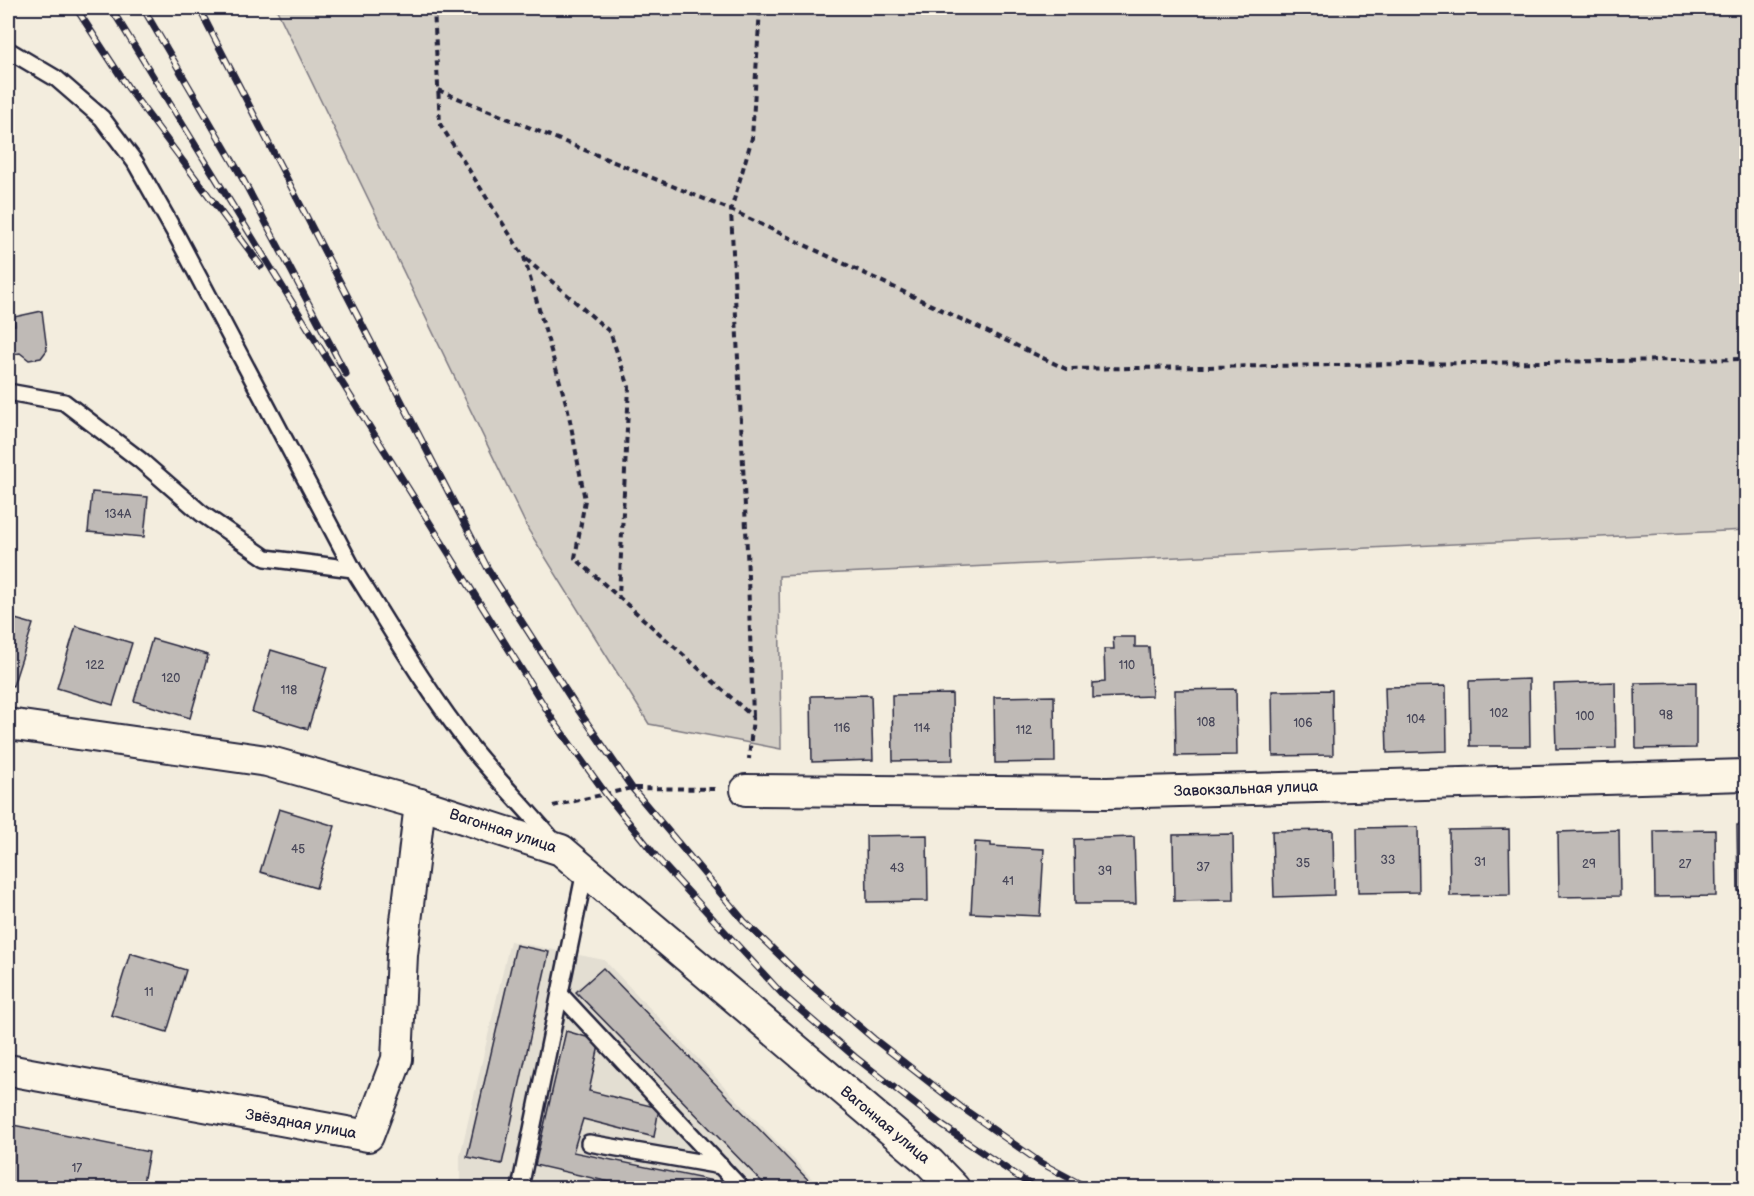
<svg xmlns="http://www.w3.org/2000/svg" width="1754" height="1196" font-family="'Balsamiq Sans',sans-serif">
<rect width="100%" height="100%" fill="#f3edde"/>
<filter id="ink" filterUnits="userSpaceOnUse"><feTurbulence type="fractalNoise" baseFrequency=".0167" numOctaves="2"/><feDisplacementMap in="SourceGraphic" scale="12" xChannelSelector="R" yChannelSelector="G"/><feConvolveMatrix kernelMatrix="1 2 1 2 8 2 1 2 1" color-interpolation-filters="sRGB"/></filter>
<g filter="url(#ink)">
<path fill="#e3ded2" d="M510 941 604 960 821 1188H460V1156Z"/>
<path fill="#d4cfc6" stroke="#7b7880" stroke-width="1.5" d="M276 8H1746V530L779 576 781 749 649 724 529 531Z"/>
<g fill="#bfbab6" stroke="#22223b" stroke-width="1.5">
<path d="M42 311 47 350 41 358 29 360 20 353 8 355V326L15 325 14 317Z"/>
<path d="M92 492 148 497 144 537 88 532Z"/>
<path d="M8 617 33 624 13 686 8 685Z"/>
<path d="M76 626 132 643 113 705 57 688Z"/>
<path d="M1113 637H1135V647H1149L1152 696 1093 698V683L1105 682 1104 649H1114Z"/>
<path d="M152 639 208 655 190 718 134 701Z"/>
<path d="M271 650 327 667 308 729 252 712Z"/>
<path d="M1529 679 1530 746H1470L1469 681Z"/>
<path d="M1615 682 1616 748 1556 749 1554 684Z"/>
<path d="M1696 682V748L1636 749 1635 683Z"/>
<path d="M1446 686 1447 751 1387 753 1385 687Z"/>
<path d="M1236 689 1237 755 1176 756 1175 690Z"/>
<path d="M1332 690 1333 755 1273 756 1272 691Z"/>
<path d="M952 694 953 760 893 761 892 695Z"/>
<path d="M871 695 873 760 812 762 811 696Z"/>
<path d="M1054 696 1055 762 995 763 994 697Z"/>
<path d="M279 809 335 826 316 888 260 872Z"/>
<path d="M1737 825H1746V891H1738Z"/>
<path d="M1418 827 1419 892 1358 893 1357 828Z"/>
<path d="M1509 829 1510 895 1450 896 1449 830Z"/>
<path d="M1333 830 1334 895 1274 897 1272 831Z"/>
<path d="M1619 830 1620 896 1559 897 1558 832Z"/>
<path d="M1715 830 1716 896 1655 897 1654 831Z"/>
<path d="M1233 834 1234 900 1174 901 1173 835Z"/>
<path d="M927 835 928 901 867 902 866 836Z"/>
<path d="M1134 837 1136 904H1075L1074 839Z"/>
<path d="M975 842 991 843V846L1044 849 1040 916 971 913Z"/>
<path d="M516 945 549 952 502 1164 467 1157Z"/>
<path d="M130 953 186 970 167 1032 111 1015Z"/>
<path d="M603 968 816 1188H768L576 992Z"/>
<path d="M566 1031 600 1041 589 1091 659 1108 654 1137 583 1119 573 1152 743 1187V1188H636L535 1165Z"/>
<path d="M8 1124 149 1152 142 1188H29L8 1184Z"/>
</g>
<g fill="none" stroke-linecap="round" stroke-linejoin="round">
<defs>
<g id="service">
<path d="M8 50 57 79 102 118 135 162 178 238 353 569"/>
<path d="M8 392 64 402 140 460 201 513 266 558 353 569C391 629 426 690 470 746 497 780 528 810 555 843"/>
<path d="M560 994 741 1188"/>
<path d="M589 1143 721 1166"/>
<path d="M520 1188 585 871"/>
</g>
<g id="minor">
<path d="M8 724 267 761 420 804 561 850 930 1163 954 1188"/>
<path d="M746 790 1107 793 1746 775"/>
<path d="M8 1070 368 1136 397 1059 402 955 420 804"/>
</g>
</defs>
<use href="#service" stroke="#22223b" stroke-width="20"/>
<use href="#minor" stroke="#22223b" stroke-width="34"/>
<g stroke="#22223b" stroke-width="4" stroke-dasharray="6 4.5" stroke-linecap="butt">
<path d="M434 8 440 124 524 257 568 410 585 500 575 558 753 717 749 759"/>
<path d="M438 90 731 210 1066 369 1746 359"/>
<path d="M526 259 610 332 629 387 619 596"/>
<path d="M753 716 747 550 731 210 752 138 760 8"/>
<path d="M553 806 632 788 718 789"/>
</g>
<use href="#service" stroke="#fcf5e5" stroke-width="15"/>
<use href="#minor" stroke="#fcf5e5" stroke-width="30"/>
<defs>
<g id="rail">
<path d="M76 8 129 89 261 266"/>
<path d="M111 8 319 346 555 723 606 794 659 860 783 995 855 1057 943 1126 1035 1188"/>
<path d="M143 8 239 172 346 374"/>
<path d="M199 8 488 569 579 711 632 788 744 921 803 978 874 1039 961 1107 1041 1163 1088 1188"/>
</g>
</defs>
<use href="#rail" stroke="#22223b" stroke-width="7"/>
<use href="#rail" stroke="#fcf5e5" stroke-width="4.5" stroke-dasharray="14" stroke-linecap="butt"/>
</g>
</g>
<g text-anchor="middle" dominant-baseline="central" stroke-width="5" stroke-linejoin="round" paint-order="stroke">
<g font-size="12" fill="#49485a">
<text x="118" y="514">134А</text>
<text x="95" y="665">122</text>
<text x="1127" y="665">110</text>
<text x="171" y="678">120</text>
<text x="289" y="690">118</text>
<text x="1499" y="713">102</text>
<text x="1666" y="715">98</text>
<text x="1585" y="716">100</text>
<text x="1416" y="719">104</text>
<text x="1206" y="722">108</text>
<text x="1303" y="723">106</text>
<text x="842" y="728">116</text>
<text x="922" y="728">114</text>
<text x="1024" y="730">112</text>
<text x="298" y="849">45</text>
<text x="1388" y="860">33</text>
<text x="1480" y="862">31</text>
<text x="1303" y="863">35</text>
<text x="1589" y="864">29</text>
<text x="1685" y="864">27</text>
<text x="1203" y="867">37</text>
<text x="897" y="868">43</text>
<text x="1105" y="871">39</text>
<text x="1008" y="881">41</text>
<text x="149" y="992">11</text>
<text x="77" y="1168">17</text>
</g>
<g font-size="15" fill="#22223b" stroke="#fcf5e5">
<text transform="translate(1246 789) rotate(-2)">Завокзальная улица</text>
<text transform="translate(503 831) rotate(18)">Вагонная улица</text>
<text transform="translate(301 1124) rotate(10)">Звёздная улица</text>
<text transform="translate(885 1125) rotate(40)">Вагонная улица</text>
</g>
</g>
<rect width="1754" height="1196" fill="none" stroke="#fcf5e5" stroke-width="30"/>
<rect x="15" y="15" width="1724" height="1166" fill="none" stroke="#22223b" stroke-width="2" filter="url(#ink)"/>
</svg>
